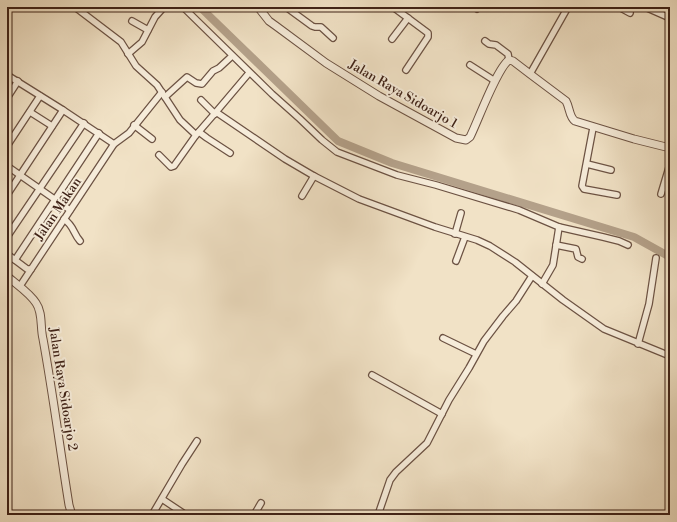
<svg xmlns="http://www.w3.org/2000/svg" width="677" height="522" font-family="'Libre Bodoni',serif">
<rect width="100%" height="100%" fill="#f1e2c6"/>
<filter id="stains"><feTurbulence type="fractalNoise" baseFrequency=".005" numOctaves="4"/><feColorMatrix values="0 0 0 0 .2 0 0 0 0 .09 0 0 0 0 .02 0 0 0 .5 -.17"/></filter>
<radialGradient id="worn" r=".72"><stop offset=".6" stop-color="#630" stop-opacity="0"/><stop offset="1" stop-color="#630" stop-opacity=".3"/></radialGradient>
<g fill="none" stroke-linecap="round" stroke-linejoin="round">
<path stroke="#b4a18a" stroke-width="8" d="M200 7 338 141 392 163 634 237 670 257"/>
<defs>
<g id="minor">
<path d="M75 7 121 42 136 66 157 85 180 120 196 135 216 112 285 159 314 176 359 199 435 227 477 240 490 246 515 262 563 300 604 329 670 356"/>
<path d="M183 7 272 94 300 119 322 140 337 152 397 175 436 185 519 210 559 227 603 237 619 241 628 245"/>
<path d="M286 7 312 26 315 27H321L333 38"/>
<path d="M393 7 428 33V37L406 70"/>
<path d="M475 7 477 9"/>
<path d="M619 7 630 13"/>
<path d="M645 7 670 18"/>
<path d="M132 21 148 30"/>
<path d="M392 39 408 18"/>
<path d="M485 41 489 44 496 45 508 54 509 60"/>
<path d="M128 54 142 42 155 17 164 7"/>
<path d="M470 65 495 81"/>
<path d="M530 74 568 7"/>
<path d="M7 75 63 110 114 144"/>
<path d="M165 97 187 77 196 83 202 84 213 71 219 68 232 56"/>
<path d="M7 98 18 81"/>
<path d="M201 100 215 114"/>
<path d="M30 112 52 126"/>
<path d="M216 112 249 73"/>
<path d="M134 125 152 139"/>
<path d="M593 128 582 186 584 189 617 195"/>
<path d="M199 132 207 138 230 153"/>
<path d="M7 146 40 96"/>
<path d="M159 155 171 167 174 166 196 135"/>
<path d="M587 164 611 170"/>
<path d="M7 166 70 210"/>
<path d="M661 194 670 164"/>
<path d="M7 195 63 110"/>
<path d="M302 196 314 176"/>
<path d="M64 219C74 226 73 233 80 241"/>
<path d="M455 234 461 213"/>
<path d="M7 237 84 123"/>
<path d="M556 245 576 249 578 257 582 259"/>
<path d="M7 254 27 269H31"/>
<path d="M15 260 99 133"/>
<path d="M456 261 465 237"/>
<path d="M542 284 553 265 559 227"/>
<path d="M20 286 114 144 129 133 162 92"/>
<path d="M443 338 476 354"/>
<path d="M638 344 649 304 656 258"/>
<path d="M372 375 442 414"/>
<path d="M162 499 186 515"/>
<path d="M152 515 182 464 197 441"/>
<path d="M254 515 261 503"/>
<path d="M378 515 390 480 396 472 427 443 449 400 469 368 484 341 503 316 516 301 532 276"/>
</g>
<g id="tertiary">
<path d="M258 7 269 21 276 26 326 63 379 96 456 138 466 140 470 137C478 121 497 68 509 60L513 61 530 74 566 101C570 108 569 117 575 121L634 139 670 148"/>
<path d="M7 276C16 284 30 293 36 303 43 313 40 327 43 339 53 394 60 449 69 505L71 512 76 515"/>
</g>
</defs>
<use href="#minor" stroke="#6c5243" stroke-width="8"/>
<use href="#tertiary" stroke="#6c5243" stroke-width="9"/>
<use href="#minor" stroke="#f6ecda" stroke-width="5.5"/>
<use href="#tertiary" stroke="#f6ecda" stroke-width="7"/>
</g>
<g text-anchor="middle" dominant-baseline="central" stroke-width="4" stroke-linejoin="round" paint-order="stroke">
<g font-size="13" fill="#3f2217" stroke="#f6ecda">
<text transform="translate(403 94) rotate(30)">Jalan Raya Sidoarjo 1</text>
<text transform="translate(58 209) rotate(-56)">Jalan Makan</text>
<text transform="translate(63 389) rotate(81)">Jalan Raya Sidoarjo 2</text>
</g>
</g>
<rect width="677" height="522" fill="none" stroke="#f1e2c6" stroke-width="24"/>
<rect x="8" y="8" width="661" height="506" fill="none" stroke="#3f2217" stroke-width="2"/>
<rect x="12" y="12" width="653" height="498" fill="none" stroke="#3f2217"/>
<rect width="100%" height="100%" filter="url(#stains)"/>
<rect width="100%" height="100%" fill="url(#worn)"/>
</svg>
